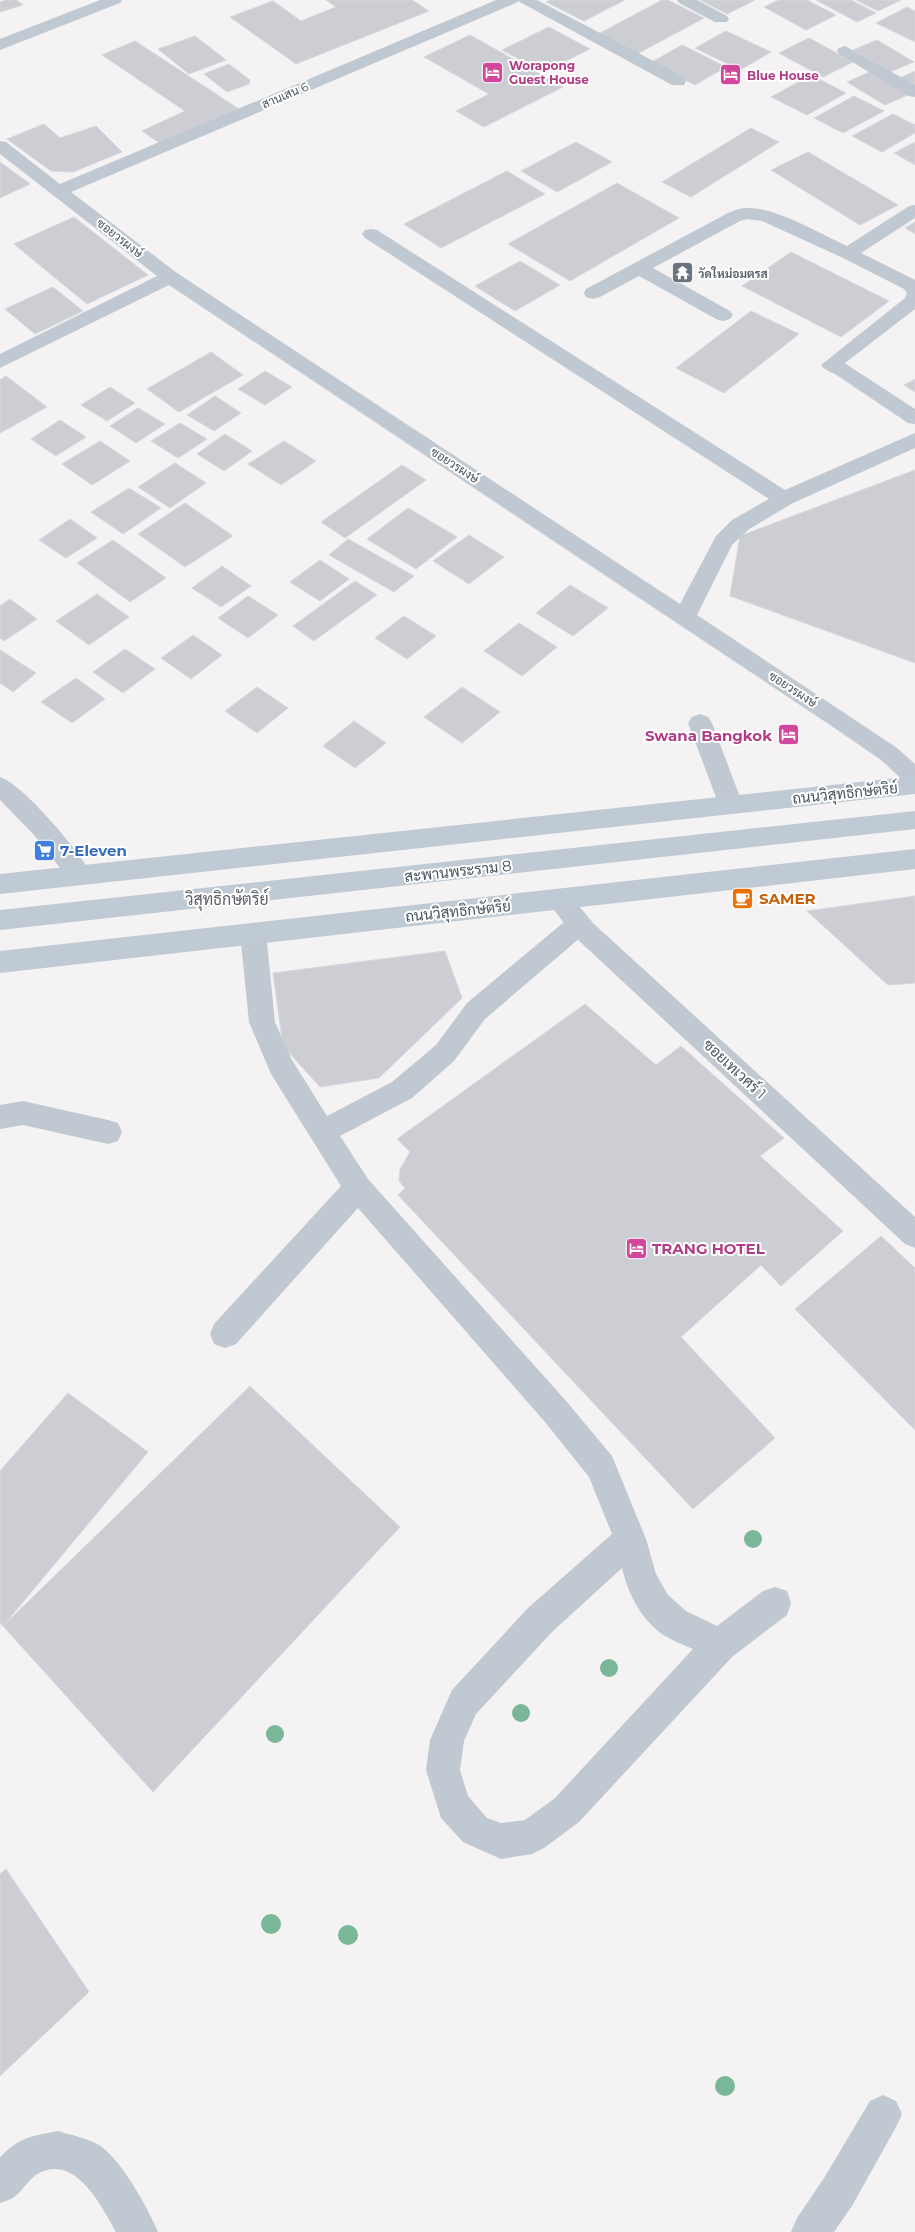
<svg xmlns="http://www.w3.org/2000/svg" width="915" height="2232" font-family="Montserrat,Sarabun,sans-serif">
<rect width="100%" height="100%" fill="#f4f2f2"/>
<g fill="#ccced4" stroke="#d6d8dd">
<path d="M6 0H17L23 5 0 12V2Z"/>
<path d="M326 0H412L429 11 296 64 230 17 273 1 301 21 336 7Z"/>
<path d="M550 0H625L584 21 546 2Z"/>
<path d="M662 0H668L704 18 637 54 598 34Z"/>
<path d="M700 0H755L727 14Z"/>
<path d="M779 0H807L836 15 806 30 764 7Z"/>
<path d="M816 0H851L876 13 857 22Z"/>
<path d="M856 0H901L878 11Z"/>
<path d="M907 7 915 11V42L876 23Z"/>
<path d="M549 27 590 49 543 72 502 50Z"/>
<path d="M726 31 771 52 740 70 695 48Z"/>
<path d="M470 35 563 87 484 127 456 111 489 94 424 57Z"/>
<path d="M195 36 226 60 189 74 158 49Z"/>
<path d="M809 38 853 62 823 77 779 53Z"/>
<path d="M877 40 914 62 890 72 853 50Z"/>
<path d="M135 41 239 109 161 144 142 131 185 111 102 55Z"/>
<path d="M682 45 726 67 695 85 650 63Z"/>
<path d="M229 64 250 80 249 84 227 92 204 74Z"/>
<path d="M872 71 910 94 885 105 847 82Z"/>
<path d="M915 71V87L900 78Z"/>
<path d="M811 75 846 93 807 115 771 97Z"/>
<path d="M854 96 884 111 843 133 814 118Z"/>
<path d="M893 114 915 125V133L882 152 852 136Z"/>
<path d="M44 124 60 138 96 126 122 152 73 172 51 171 7 139Z"/>
<path d="M751 128 779 142 691 197 662 182Z"/>
<path d="M576 142 612 162 557 192 521 171Z"/>
<path d="M915 142V165L894 153Z"/>
<path d="M808 152 898 205 860 225 771 170Z"/>
<path d="M0 162 30 184 0 198Z"/>
<path d="M507 171 545 194 441 248 404 224Z"/>
<path d="M617 183 679 218 570 281 508 244Z"/>
<path d="M74 217 148 275 87 304 14 244Z"/>
<path d="M915 222V234L905 228Z"/>
<path d="M791 252 889 301 841 337 742 286Z"/>
<path d="M520 261 560 285 515 311 475 286Z"/>
<path d="M53 287 83 311 35 334 5 309Z"/>
<path d="M751 311 799 334 724 393 676 368Z"/>
<path d="M211 352 243 375 179 412 147 389Z"/>
<path d="M265 371 292 387 265 405 238 389Z"/>
<path d="M6 376 47 407 0 433V380Z"/>
<path d="M915 379V392L904 385Z"/>
<path d="M110 387 135 403 107 421 81 405Z"/>
<path d="M215 396 241 413 214 431 187 415Z"/>
<path d="M138 408 165 424 136 443 110 426Z"/>
<path d="M60 420 86 437 56 456 31 439Z"/>
<path d="M180 423 207 439 178 458 151 441Z"/>
<path d="M225 434 252 451 224 471 197 454Z"/>
<path d="M100 441 130 461 92 485 62 464Z"/>
<path d="M284 441 316 461 281 485 248 464Z"/>
<path d="M175 463 206 483 170 508 138 487Z"/>
<path d="M402 465 426 480 345 538 321 522Z"/>
<path d="M915 470V663L730 596 740 536Z"/>
<path d="M129 488 161 508 123 534 91 512Z"/>
<path d="M185 503 233 536 185 567 138 534Z"/>
<path d="M408 508 457 537 416 569 367 539Z"/>
<path d="M70 519 97 538 66 558 39 540Z"/>
<path d="M469 535 504 557 469 584 433 561Z"/>
<path d="M348 539 414 576 394 592 329 555Z"/>
<path d="M113 540 166 578 130 602 77 563Z"/>
<path d="M320 560 349 579 320 601 290 582Z"/>
<path d="M222 566 251 586 221 607 192 588Z"/>
<path d="M355 581 377 595 314 641 293 626Z"/>
<path d="M570 585 608 608 573 636 536 613Z"/>
<path d="M97 594 129 617 89 645 56 621Z"/>
<path d="M248 596 278 615 248 638 218 618Z"/>
<path d="M10 599 37 619 4 641 0 638V606Z"/>
<path d="M404 616 436 636 407 659 375 638Z"/>
<path d="M519 623 557 647 522 676 484 651Z"/>
<path d="M193 635 222 655 191 679 161 658Z"/>
<path d="M125 649 155 669 123 693 93 672Z"/>
<path d="M0 650 36 673 13 692 0 683Z"/>
<path d="M76 678 105 699 72 723 41 702Z"/>
<path d="M257 687 288 708 257 733 225 711Z"/>
<path d="M462 687 500 712 462 743 424 717Z"/>
<path d="M354 721 386 743 355 768 323 746Z"/>
<path d="M915 896V983L888 985 807 911Z"/>
<path d="M445 951 462 998 379 1078 320 1087 283 1046 273 973Z"/>
<path d="M585 1004 656 1065 681 1046 784 1138 760 1156 843 1231 781 1286 761 1265 681 1337 775 1438 693 1509 398 1195 405 1188 399 1181 400 1169 410 1152 397 1139Z"/>
<path d="M881 1236 915 1268V1430L795 1309Z"/>
<path d="M250 1386 400 1527 153 1792 3 1626Z"/>
<path d="M68 1393 148 1452 3 1626 0 1623V1471Z"/>
<path d="M6 1869 89 1992 0 2076V1874Z"/>
</g>
<g fill="none" stroke-linecap="round" stroke-linejoin="round">
<g fill="#c0c9d1" fill-rule="evenodd">
<path d="M677 0H697L727 16 729 19 727 22H715L679 3Z"/>
<path d="M915 205V218L861 253 915 280V309L845 363 849 368 846 372C837 375 827 373 821 365L905 298 907 293 904 289 841 257 762 221 747 219 740 221 653 268 730 311 733 315 730 319 723 321 716 319 639 276 600 297 593 299 586 297 584 293 586 289 728 213C733 211 740 208 746 208 773 206 821 234 847 246L909 206Z"/>
<path d="M700 714 708 717 712 723 743 805 740 812 731 814 722 812 719 805 688 723 692 717Z"/>
<path d="M579 914 588 917 592 924 588 931 485 1019 454 1061 412 1098 340 1136 368 1179 567 1402 612 1456 646 1539 656 1574 668 1595 686 1611 717 1626 763 1591 775 1587 787 1591 791 1603 787 1615 732 1657 579 1822 544 1848 532 1854 501 1859 463 1842 441 1818 426 1770 430 1740 452 1690 528 1608 612 1534 589 1477 545 1422 358 1208 236 1344 225 1348 214 1344 210 1334 214 1324 341 1186 271 1074 249 1022 240 933 244 926 253 923 262 926 266 933 275 1022 292 1060 327 1116 392 1082 436 1045 467 1003 570 917ZM622 1568C628 1593 640 1618 662 1634 671 1640 683 1645 693 1649L555 1798 525 1820 501 1823 487 1818 468 1796 460 1770 464 1741 476 1714 552 1632Z"/>
<path d="M23 1101 108 1120 118 1123 122 1132 118 1141 108 1144 23 1125 0 1129V1105Z"/>
</g>
<g fill="#c0c9d1" fill-rule="evenodd">
<path d="M100 0H122L120 3 0 50V39Z"/>
<path d="M496 0H537L684 77 686 81 684 85H672L518 1 516 3 71 192 177 273 680 604 716 536 732 520 769 499 365 238 362 234 365 230 371 229 377 230 785 490 915 433V448L791 504 748 530 732 545 697 615 897 748 915 764V787L907 784 881 760 833 727 169 285 0 368V354L157 276 0 154V141L6 142 60 184Z"/>
<path d="M845 46 915 85V97L909 96 839 54 837 51 839 48Z"/>
<path d="M839 362 846 364 915 409V424L908 423 832 372 829 368 832 364Z"/>
<path d="M0 777C23 784 80 852 92 875L89 882 80 885 71 882 34 835 0 800Z"/>
<path d="M559 890 568 893 594 924 915 1217V1248L905 1244 576 938 546 900 550 893Z"/>
<path d="M883 2095 896 2101 902 2114 896 2127 852 2206 834 2232H791L797 2218 824 2178 870 2101Z"/>
<path d="M58 2131C71 2135 87 2138 99 2145 121 2159 148 2208 158 2232H116C102 2207 76 2154 39 2173 29 2178 23 2191 14 2197 10 2200 4 2201 0 2203V2157C22 2136 29 2137 58 2131Z"/>
</g>
<g fill="#c0cad5" fill-rule="evenodd">
<path d="M915 776V794L0 894V874Z"/>
<path d="M915 811V829L0 930V910Z"/>
<path d="M915 849V869L0 973V951Z"/>
</g>
</g>
<g fill="#7ab698">
<circle cx="753" cy="1539" r="9"/>
<circle cx="609" cy="1668" r="9"/>
<circle cx="521" cy="1713" r="9"/>
<circle cx="275" cy="1734" r="9"/>
<circle cx="271" cy="1924" r="10"/>
<circle cx="348" cy="1935" r="10"/>
<circle cx="725" cy="2086" r="10"/>
</g>
<defs>
<symbol id="hotel-square" viewBox="-11 -11 22 22"><rect x="-9" y="-9" width="18" height="18" rx="4" fill="#d1479c" stroke="#fff"/><path d="M-6-4.5h1.5V1H6V5H4.5V3h-9V5H-6ZM-4 0a1.8 1.8 0 1 1 3.6 0ZM.5 0V-2.5h3Q6-2.5 6 0Z" fill="#fff"/></symbol>
<symbol id="temple-square" viewBox="-11 -11 22 22"><rect x="-9" y="-9" width="18" height="18" rx="4" fill="#6b7280" stroke="#fff"/><path d="M0-6L5-2H3V0L6.5 2.5H4V6H1.5V3h-3V6H-4V2.5H-6.5L-3 0V-2H-5Z" fill="#fff"/></symbol>
<symbol id="supermarket-square" viewBox="-11 -11 22 22"><rect x="-9" y="-9" width="18" height="18" rx="4" fill="#3f7fe0" stroke="#fff"/><path d="M-6-5.5h2.5l.6 2H6L4.5 2H-2.5L-4.4-4H-6ZM-1.5 3.2a1.3 1.3 0 1 0 .1 0ZM3 3.2a1.3 1.3 0 1 0 .1 0Z" fill="#fff"/></symbol>
<symbol id="cafe-square" viewBox="-11 -11 22 22"><rect x="-9" y="-9" width="18" height="18" rx="4" fill="#e8710a" stroke="#fff"/><path d="M-5.5-4.5H6V0H3Q3 3.5 0 3.5H-2.5Q-5.5 3.5-5.5 0ZM3-3.2v2h1.7v-2ZM-6 4.5H4V6H-6Z" fill="#fff"/></symbol>
</defs>
<g fill-rule="evenodd">
<use href="#hotel-square" x="480" y="60" width="25" height="25"/>
<use href="#hotel-square" x="718" y="62" width="25" height="25"/>
<use href="#temple-square" x="670" y="260" width="25" height="25"/>
<use href="#hotel-square" x="776" y="722" width="25" height="25"/>
<use href="#supermarket-square" x="32" y="838" width="25" height="25"/>
<use href="#cafe-square" x="730" y="886" width="25" height="25"/>
<use href="#hotel-square" x="624" y="1236" width="25" height="25"/>
</g>
<g text-anchor="middle" dominant-baseline="central" stroke-width="4" stroke-linejoin="round" paint-order="stroke">
<g font-size="12" font-weight="bold" fill="#b23c85" stroke="#fff" text-anchor="start">
<text x="509" y="65">Worapong<tspan x="509" dy="14">Guest House</tspan></text>
<text x="747" y="75">Blue House</text>
</g>
<g font-size="12" fill="#495560" stroke="#fff">
<text transform="translate(285 95) rotate(-23)">สานเสน 6</text>
<text transform="translate(120 238) rotate(38)">ซอยวรผงษ์</text>
<text transform="translate(455 465) rotate(33)">ซอยวรผงษ์</text>
<text transform="translate(793 689) rotate(33)">ซอยวรผงษ์</text>
</g>
<g font-size="12" font-weight="bold" fill="#5b616d" stroke="#fff" text-anchor="start">
<text x="698" y="273">วัดใหม่อมตรส</text>
</g>
<g font-size="15" font-weight="bold" fill="#b23c85" stroke="#fff" text-anchor="end">
<text x="772" y="735">Swana Bangkok</text>
<text x="652" y="1248" text-anchor="start">TRANG HOTEL</text>
</g>
<g font-size="15" fill="#495560" stroke="#fff">
<text transform="translate(845 793) rotate(-6)">ถนนวิสุทธิกษัตริย์</text>
<text transform="translate(458 871) rotate(-6)">สะพานพระราม 8</text>
<text transform="translate(458 911) rotate(-6)">ถนนวิสุทธิกษัตริย์</text>
<text transform="translate(735 1069) rotate(43)">ซอยเทเวศร์ 1</text>
</g>
<g font-size="15" font-weight="bold" fill="#366cbe" stroke="#fff" text-anchor="start">
<text x="60" y="850">7-Eleven</text>
</g>
<g font-size="15" font-weight="bold" fill="#c56008" stroke="#fff" text-anchor="start">
<text x="759" y="898">SAMER</text>
</g>
<g font-size="16" fill="#5e6267" stroke="#fff">
<text x="227" y="899">วิสุทธิกษัตริย์</text>
</g>
</g>
</svg>
